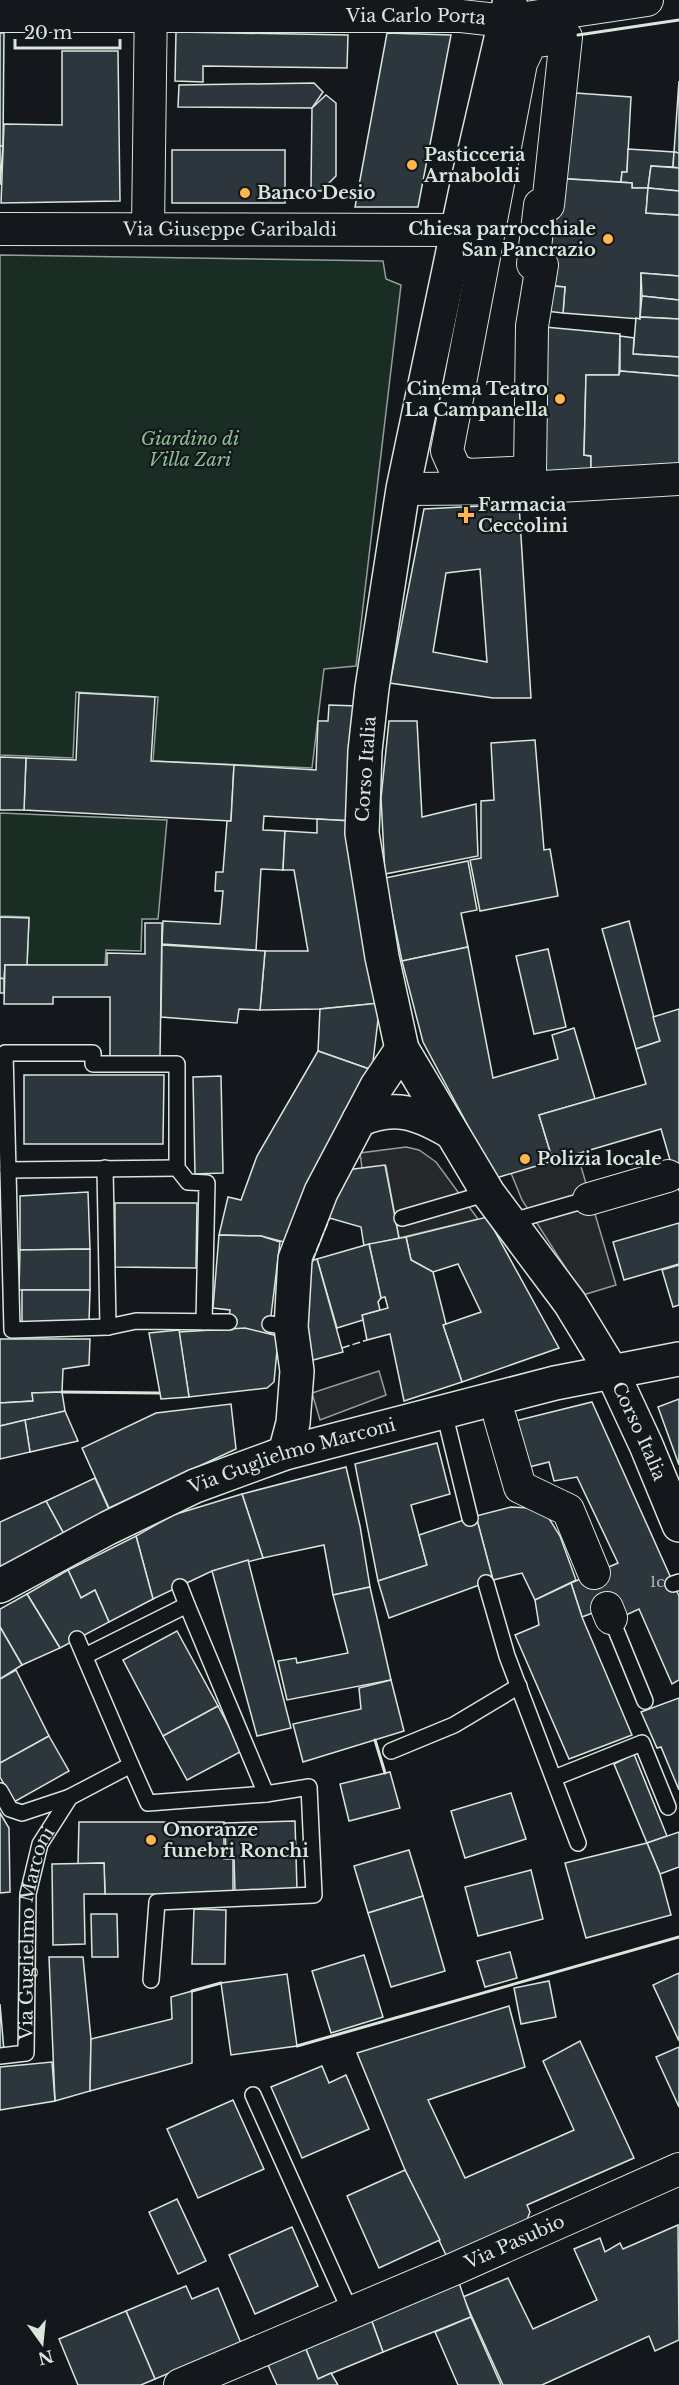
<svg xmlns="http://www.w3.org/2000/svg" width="679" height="2385" font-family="'Libre Baskerville',serif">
<rect width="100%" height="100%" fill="#14181c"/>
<g fill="#1a2d24" stroke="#939e99" stroke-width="1.5">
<path d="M0 255 383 261 386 279 401 285 356 666 324 669 312 768 153 761 158 697 76 692 73 758 0 755Z"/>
<path d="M0 813 167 820 158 919H142L141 951 106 950 105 965H27L29 917 0 916Z"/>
</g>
<g fill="#24282b" stroke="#939e99" stroke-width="1.5">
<path d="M406 1147 419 1150 436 1162 478 1219 399 1238 386 1166 362 1168 360 1153Z"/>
<path d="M577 1153 616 1285 583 1295 522 1200 511 1173Z"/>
<path d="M379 1371 386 1395 320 1420 312 1393Z"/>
</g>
<g fill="#2c363c" stroke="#d8e6dc" stroke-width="1.5" fill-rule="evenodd">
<path d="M176 32 348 35 347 68 203 66V82L175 81Z"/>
<path d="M0 33H4L3 146H0Z"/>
<path d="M387 33 451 35 418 207H355Z"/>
<path d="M62 51H118L120 201 1 203 4 124 62 125Z"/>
<path d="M679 81V153L674 152Z"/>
<path d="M314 83 323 92 312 108 178 107 179 85Z"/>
<path d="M562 92 631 97 627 172H622L621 182 553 178Z"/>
<path d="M326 95 336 103V176L321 191 311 190 312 108Z"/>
<path d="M0 146H3L0 185Z"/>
<path d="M628 149 674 152 673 167 651 166 648 188H632V183L621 182 622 172H627Z"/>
<rect x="172" y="150" width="113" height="53"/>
<path d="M674 152 679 153V168L673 167Z"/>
<path d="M651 166 679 168V191L648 188Z"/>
<path d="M553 178 632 183V188H648L646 213 679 215V276L641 273 640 319 563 313 565 287 540 285Z"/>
<path d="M648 188 679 191V215L646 213Z"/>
<path d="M641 273 679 276V300L642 296Z"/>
<path d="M540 285 565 287 563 313 536 310Z"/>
<path d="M642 296 679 300V319L640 317Z"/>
<path d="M640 317 679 319V357L633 354 636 318 640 319Z"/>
<path d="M534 326 620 334 619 375H586L584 455 591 456V472L533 471Z"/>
<path d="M620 336 634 338 633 354 679 357V376L620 371Z"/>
<path d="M620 371 679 376V465L591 472V456L584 455 586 375H619Z"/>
<path d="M519 504 531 698H493L390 683 424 509ZM480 569 487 662 433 652 446 573Z"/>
<path d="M79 693 155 697 151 761 234 765 231 821 24 810 26 758 76 760Z"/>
<path d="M329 705 358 706 352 821 264 816 263 830 285 831 283 870 261 869 256 950 162 944 163 921 220 924 223 891H215L216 872H223L227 821H231L234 765 316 770 318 721H328Z"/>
<path d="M389 721H417L422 817 476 804 478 856 385 874 381 798Z"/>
<path d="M535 740 544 850 550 849 558 896 480 911 470 860 481 858V801L494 800 491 743Z"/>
<path d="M0 757 26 758 24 810H0Z"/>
<path d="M317 819 352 821 380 1003 320 1009 260 1010 265 951H308L294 870H283L285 831 317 833Z"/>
<path d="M468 861 477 910 461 913 468 947 402 961 385 878Z"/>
<path d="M0 917 29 918 27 965H5L4 979 0 978Z"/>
<path d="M629 921 660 1041 636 1049 602 929Z"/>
<path d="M145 923H162L160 1058 110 1057V997H53V1004H4L5 965H107V953L145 954Z"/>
<path d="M162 945 265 951 260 1010 239 1009 237 1023 161 1017Z"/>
<path d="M468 947 493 1078 558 1059 552 1035 574 1028 595 1099 539 1115 553 1161 496 1178 423 1042 402 961Z"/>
<path d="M548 949 566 1027 534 1034 516 956Z"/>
<path d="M0 978 4 979V993H0Z"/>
<path d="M380 1003 372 1070 318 1051 320 1009Z"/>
<path d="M679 1009V1191L661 1129 553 1161 539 1115 646 1084 636 1049 660 1041 653 1017Z"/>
<path d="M318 1051 372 1070 292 1244 261 1236 219 1235 228 1197 241 1200 257 1156Z"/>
<path d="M24 1075H164L163 1144H24Z"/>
<path d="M221 1076 223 1173 195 1174 193 1077Z"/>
<path d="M385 1165 399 1238 364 1246 361 1227 326 1217 346 1170Z"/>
<path d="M88 1192 90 1249 20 1250V1196Z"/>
<path d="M115 1203H197L196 1268 115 1267Z"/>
<path d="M487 1217 559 1348 462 1382 443 1325 481 1312 458 1264 433 1272 411 1260 406 1237Z"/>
<path d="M679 1223V1264L624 1280 613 1242Z"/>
<path d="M219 1235 261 1236 280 1242 270 1324V1333L274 1336 227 1333 230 1310 213 1308Z"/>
<path d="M406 1237 411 1260 433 1272 446 1324 443 1325 462 1382 404 1401 390 1334 367 1340 362 1315 388 1308 385 1297 381 1298 369 1244Z"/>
<path d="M369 1244 381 1298 378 1302 380 1310 362 1315 363 1320 337 1328 317 1259Z"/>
<path d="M90 1249V1290H19L20 1250Z"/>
<path d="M317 1259 343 1352 306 1362 305 1263Z"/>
<path d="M679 1265V1305L673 1307 662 1270Z"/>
<path d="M22 1290H90L89 1322H22Z"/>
<path d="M245 1328 274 1335 278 1340 274 1382 267 1388 189 1397 179 1332Z"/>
<path d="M179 1330 189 1397 161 1399 149 1333Z"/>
<path d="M0 1339H90L89 1365 63 1369 62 1392 32 1393 33 1401 0 1403Z"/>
<path d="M62 1392 65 1411 0 1426V1403L33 1401 32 1393Z"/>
<path d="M679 1399V1465L658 1407Z"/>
<path d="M592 1402 679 1596V1680L672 1684 639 1609 624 1616 619 1603 582 1617 571 1583 618 1563 577 1477 554 1481 549 1462 529 1467 515 1421Z"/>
<path d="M231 1404 236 1449 109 1508 82 1448 156 1413Z"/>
<path d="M65 1411 78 1441 30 1452 25 1420Z"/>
<path d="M25 1420 30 1452 0 1459V1426Z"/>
<path d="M437 1443 450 1494 411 1505 427 1565 378 1581 355 1464Z"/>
<path d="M346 1467 360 1526 370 1587 333 1595 324 1545 263 1558 242 1494Z"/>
<path d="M95 1478 111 1514 65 1536 46 1501Z"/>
<path d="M242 1494 263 1558 212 1571 153 1599 136 1536 173 1515Z"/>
<path d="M46 1501 65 1536 0 1571V1522Z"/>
<path d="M511 1507 530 1508 548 1517 560 1536 576 1580 535 1600 522 1573 493 1580 476 1516Z"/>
<path d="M476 1516 493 1580 389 1618 378 1581 427 1565 419 1535Z"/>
<path d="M136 1536 153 1599 109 1622 95 1590 81 1598 68 1570Z"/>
<path d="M248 1560 291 1728 257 1736 212 1571Z"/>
<path d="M68 1570 81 1598 95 1590 109 1622 60 1648 27 1594Z"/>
<path d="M571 1583 582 1617 632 1735 569 1759 515 1635 539 1625 535 1600Z"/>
<path d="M370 1587 391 1680 287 1700 278 1661 296 1658 297 1663 348 1653 333 1595Z"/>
<path d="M27 1594 60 1648 22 1665 0 1627V1609Z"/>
<path d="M0 1627 22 1665 0 1679Z"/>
<path d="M177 1631 218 1706 163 1736 123 1660Z"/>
<path d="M16 1670 49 1736 0 1763V1679Z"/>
<path d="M391 1680 404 1731 303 1762 293 1724 361 1709 359 1688Z"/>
<path d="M679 1698V1790L661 1747 657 1748 641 1712Z"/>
<path d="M218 1706 242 1751 187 1780 163 1736Z"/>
<path d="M49 1736 69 1771 14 1802 0 1777V1763Z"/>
<path d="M634 1754 667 1836 647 1843 614 1764Z"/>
<path d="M390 1772 400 1808 349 1821 340 1784Z"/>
<path d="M511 1793 526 1839 465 1858 451 1811Z"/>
<path d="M0 1813 9 1828 10 1892 0 1893Z"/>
<path d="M295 1821 297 1890 235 1893 234 1856 226 1857 225 1823Z"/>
<path d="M79 1822H224V1859H233V1894H105L104 1863 78 1864Z"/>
<path d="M679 1832V1867L660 1874 647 1843Z"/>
<path d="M647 1843 660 1874 671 1915 586 1938 565 1863Z"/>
<path d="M409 1850 423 1896 368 1913 354 1866Z"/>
<path d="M104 1863 105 1894H84L85 1944 53 1945 52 1864Z"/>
<path d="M531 1870 543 1919 478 1936 465 1887Z"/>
<path d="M423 1896 445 1971 391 1987 368 1913Z"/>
<path d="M194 1909 226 1910 225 1964H192Z"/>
<path d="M91 1914H117L118 1957H92Z"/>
<path d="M510 1952 517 1978 485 1987 477 1961Z"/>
<path d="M364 1955 383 2017 331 2033 312 1971Z"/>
<path d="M49 1957H83L91 2039 90 2091 55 2101Z"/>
<path d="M679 1973V2041L653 1985Z"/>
<path d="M287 1974 297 2046 231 2055 221 1983Z"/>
<path d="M549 1981 556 2017 521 2024 514 1988Z"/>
<path d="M192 1991V2063L90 2091 91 2039 172 2019 171 1997Z"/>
<path d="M0 2004 4 2051 0 2052Z"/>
<path d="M509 2006 525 2067 428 2100 465 2178 574 2130 543 2061 580 2041 634 2158 527 2205 530 2212 525 2225 447 2257 405 2170 357 2053Z"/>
<path d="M679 2047V2107L656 2057Z"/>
<path d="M52 2062 55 2101 0 2110V2067Z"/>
<path d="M322 2066 329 2083 346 2075 369 2129 302 2158 271 2087Z"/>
<path d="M233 2100 264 2169 198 2198 167 2129Z"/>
<path d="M405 2170 440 2240 379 2268 347 2196Z"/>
<path d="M177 2199 206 2261 178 2274 149 2212Z"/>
<path d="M678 2225 679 2340 655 2351 649 2336 542 2385H503L463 2297 508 2278 533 2329 597 2300 574 2249 600 2238 605 2252 620 2243 623 2249Z"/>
<path d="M292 2227 318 2286 255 2314 229 2255Z"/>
<path d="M459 2283 471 2317 383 2352 371 2319Z"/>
<path d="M186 2286 192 2299 218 2288 241 2343 155 2379 126 2311Z"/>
<path d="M126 2311 155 2379 141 2385H78L59 2339Z"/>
<path d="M471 2317 501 2385H458L435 2332Z"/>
<path d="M371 2319 383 2352 318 2379 305 2347Z"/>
<path d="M305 2347 318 2379 331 2373 338 2385H277L267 2363Z"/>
</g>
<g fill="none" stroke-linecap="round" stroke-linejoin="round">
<defs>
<g id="lane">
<path d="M105 1168 108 1327"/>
<path d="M8 1170 177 1168"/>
<path d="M402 1218 488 1193"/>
<path d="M509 1222 589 1199"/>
<path d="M204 1322 207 1183 188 1182 177 1168V1064H93V1053H5L12 1330 108 1327 136 1321 229 1322"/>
<path d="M270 1324 291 1327"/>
<path d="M444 1412 470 1518"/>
<path d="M486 1583 507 1656 578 1843"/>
<path d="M673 1584 679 1582"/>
<path d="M180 1587 187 1605"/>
<path d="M612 1616 611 1618 645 1701"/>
<path d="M85 1656 187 1605 266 1794"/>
<path d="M391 1751 454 1725 519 1686"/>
<path d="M131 1765 148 1803 266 1794 309 1787 314 1895 157 1902 151 1980"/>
<path d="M554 1778 642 1743 668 1807"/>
<path d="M0 1791 10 1809 22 1813 70 1797"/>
<path id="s1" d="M0 2056 26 2053 28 1894 40 1844 70 1797 131 1765 77 1639"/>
<path d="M253 2095 351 2313"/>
</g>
<g id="street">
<path id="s2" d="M0 16H461L506 21 647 0"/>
<path d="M566 37 548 205H540L533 264 542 265 532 326 530 472 467 475 455 469 447 451 521 63 531 42Z"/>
<path id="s3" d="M0 229 458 230"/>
<path d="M148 229 151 0"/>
<path d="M403 489 526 488 679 479"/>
<path d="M589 1199 668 1176"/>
<path d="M500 1418 520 1487 568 1510 594 1573"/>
<path d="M607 1608 611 1618"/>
<path id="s4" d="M180 2385 454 2269 679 2169"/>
</g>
<g id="secondary">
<path id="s5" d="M510 0 468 180 403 489 372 688 365 751 362 833 382 957 402 1049 488 1193 570 1303 612 1372 646 1445 679 1525"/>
<path d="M359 1120C394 1104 418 1113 449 1131"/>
<path d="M285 1453 293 1423 297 1371 291 1327 295 1259 321 1192 377 1086 402 1049"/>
<path id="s6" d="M0 1586 108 1528 195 1486 285 1453 555 1383 679 1359"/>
</g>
</defs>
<use href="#lane" stroke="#d8e6dc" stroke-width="18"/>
<use href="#street" stroke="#d8e6dc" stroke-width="34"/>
<use href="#secondary" stroke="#d8e6dc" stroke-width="36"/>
<use href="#lane" stroke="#14181c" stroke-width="15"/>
<use href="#street" stroke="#14181c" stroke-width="32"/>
<use href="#secondary" stroke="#14181c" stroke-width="33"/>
<g stroke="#d8e6dc" stroke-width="1.5" stroke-dasharray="8 3" stroke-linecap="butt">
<path d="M312 1261 330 1218"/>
<path d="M342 1348 367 1340"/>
</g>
<g stroke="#d8e6dc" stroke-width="3">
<path d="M578 35 679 20"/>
<path d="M62 1392 159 1393"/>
<path d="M375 1740 385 1773"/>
<path d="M192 1991 221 1983"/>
<path d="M297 2046 679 1937"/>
</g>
</g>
<g fill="#ffb74d" stroke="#14181c" stroke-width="2">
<circle cx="412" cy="165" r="6"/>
<circle cx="245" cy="193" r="6"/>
<circle cx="608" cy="239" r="6"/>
<circle cx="560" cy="399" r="6"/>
<path d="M463 506h6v6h6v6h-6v6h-6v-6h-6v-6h6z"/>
<circle cx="525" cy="1159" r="6"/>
<circle cx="151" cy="1840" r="6"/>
</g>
<g text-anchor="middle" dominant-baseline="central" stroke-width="4.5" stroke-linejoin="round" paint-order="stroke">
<g font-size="15" fill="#adbab4">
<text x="657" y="1581">1c</text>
</g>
<g font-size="18" fill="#d8e6dc" stroke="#14181c">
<text stroke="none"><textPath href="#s2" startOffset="416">Via Carlo Porta</textPath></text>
<text stroke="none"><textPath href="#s3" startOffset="230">Via Giuseppe Garibaldi</textPath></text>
<text transform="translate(366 769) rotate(-86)">Corso Italia</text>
<text stroke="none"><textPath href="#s5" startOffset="1518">Corso Italia</textPath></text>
<text stroke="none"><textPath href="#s6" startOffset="321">Via Guglielmo Marconi</textPath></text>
<text stroke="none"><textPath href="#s1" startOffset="147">Via Guglielmo Marconi</textPath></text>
<text stroke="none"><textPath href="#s4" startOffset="364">Via Pasubio</textPath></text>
</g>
<g font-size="18" font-weight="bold" fill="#d8e6dc" stroke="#14181c" text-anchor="start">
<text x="424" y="155">Pasticceria<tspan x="424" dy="21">Arnaboldi</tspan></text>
<text x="257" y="193">Banco Desio</text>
<text x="596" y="229" text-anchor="end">Chiesa parrocchiale<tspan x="596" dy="21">San Pancrazio</tspan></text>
<text x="548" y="389" text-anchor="end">Cinema Teatro<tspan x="548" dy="21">La Campanella</tspan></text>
<text x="478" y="505">Farmacia<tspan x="478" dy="21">Ceccolini</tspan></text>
<text x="537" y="1159">Polizia locale</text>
<text x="163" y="1830">Onoranze<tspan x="163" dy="21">funebri Ronchi</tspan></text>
</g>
<g font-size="18" font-style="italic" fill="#8ac095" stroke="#14181c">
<text x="190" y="439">Giardino di<tspan x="190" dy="21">Villa Zari</tspan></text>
</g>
</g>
<g transform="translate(42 2343) rotate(165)" stroke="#14181c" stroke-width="4.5" paint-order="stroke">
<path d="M0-4.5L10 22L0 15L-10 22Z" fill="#d8e6dc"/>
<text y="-9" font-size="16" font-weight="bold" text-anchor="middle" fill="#d8e6dc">N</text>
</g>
<path d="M15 39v9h105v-9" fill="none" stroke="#d8e6dc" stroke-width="3"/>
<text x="24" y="39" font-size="18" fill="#d8e6dc" stroke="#14181c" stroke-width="4.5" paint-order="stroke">20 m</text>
</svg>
